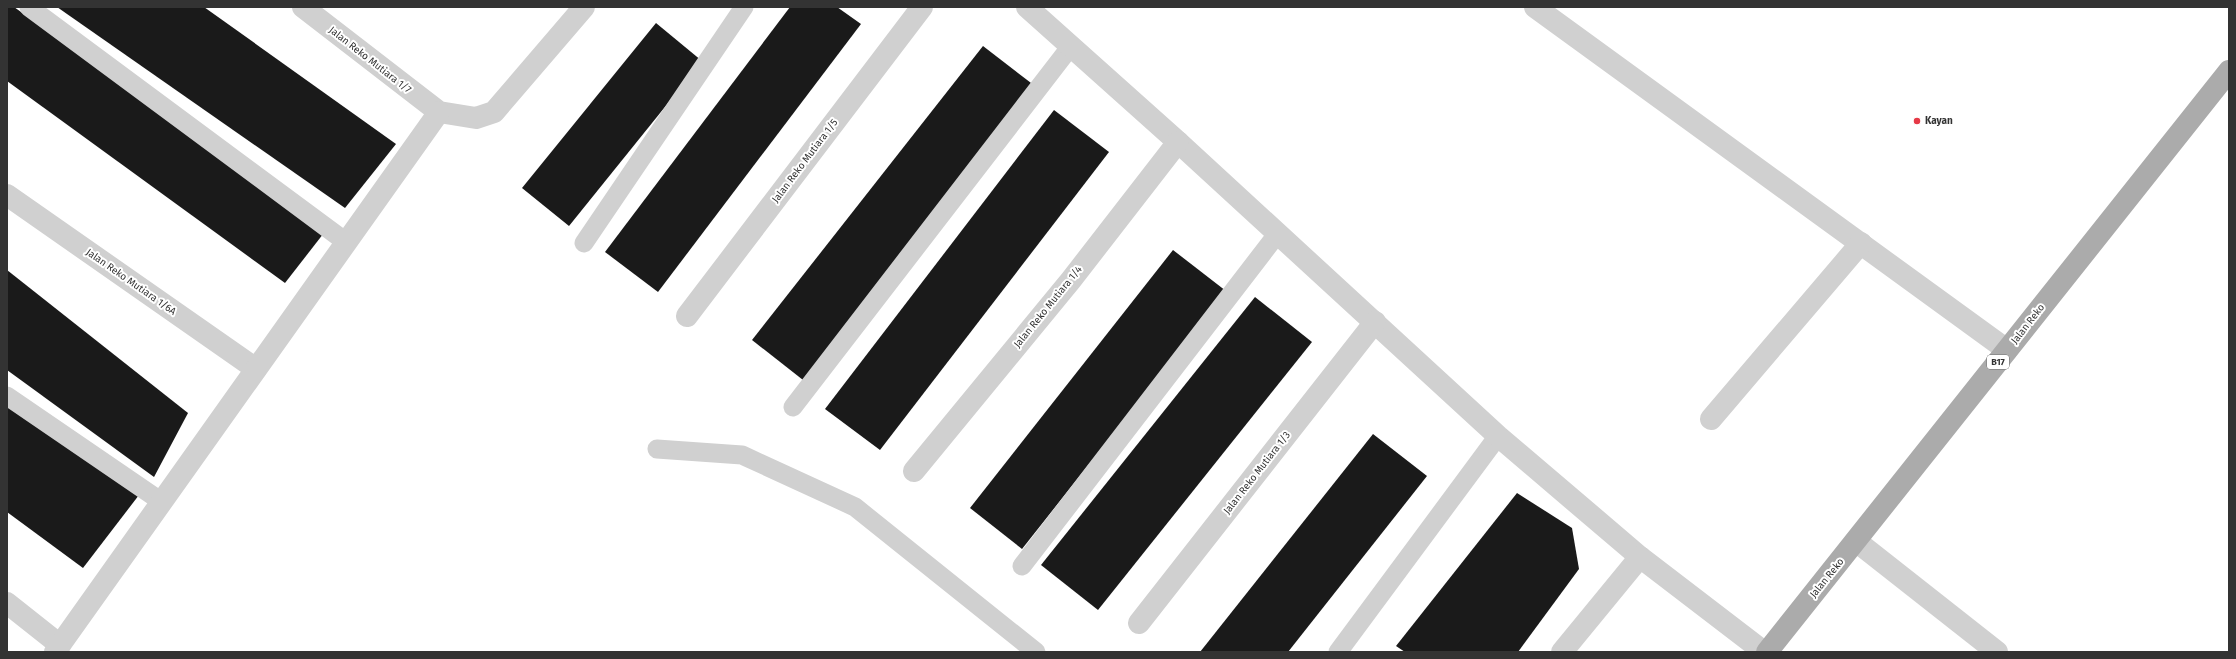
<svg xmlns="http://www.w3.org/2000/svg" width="2236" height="659" font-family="'Fira Sans',sans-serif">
<rect width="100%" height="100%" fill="#fff"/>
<g fill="#1a1a1a">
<path d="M7 7H14L327 229 285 283 7 81Z"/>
<path d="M57 7H204L396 144 345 208Z"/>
<path d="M790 7H837L861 24 658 292 605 252Z"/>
<path d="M656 23 702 61 569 226 522 188Z"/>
<path d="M983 46 1035 86 803 380 752 340Z"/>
<path d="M1054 110 1109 152 880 450 825 409Z"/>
<path d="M1173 250 1226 291 1022 549 970 508Z"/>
<path d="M7 270 188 413 154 477 7 370Z"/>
<path d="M1255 297 1312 342 1098 610 1041 565Z"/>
<path d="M7 404 139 495 83 568 7 512Z"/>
<path d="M1373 434 1427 476 1288 652H1200Z"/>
<path d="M1517 493 1572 528 1579 569 1518 652H1405L1396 646Z"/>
</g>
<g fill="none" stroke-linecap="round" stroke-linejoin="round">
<g stroke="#d0d0d0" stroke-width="19">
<path d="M29 7 346 242"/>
<path d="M584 243 744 7"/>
<path d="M7 396 162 502"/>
<path d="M793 407 1071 46"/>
<path d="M657 449 742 455 855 507 1036 652"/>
<path d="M1022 566 1278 233"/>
<path d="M1338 652 1498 436"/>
</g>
<g stroke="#d0d0d0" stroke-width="22">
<path d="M303 7 439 112 476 118 494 112 584 7"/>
<path d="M1027 7 1178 142 1498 436 1640 557 1764 652"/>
<path d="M1535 7 2007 350"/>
<path d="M7 195 256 369"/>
<path d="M687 316 922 7"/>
<path d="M1711 419 1861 243"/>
<path d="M914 471 1071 280 1178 142"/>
<path d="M1856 541 1997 652"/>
<path d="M7 603 60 645"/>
<path d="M1139 623 1375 322"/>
<path d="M55 652 439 112"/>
<path d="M1562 652 1640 557"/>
</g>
<path stroke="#ababab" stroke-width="22" d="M1767 652 2229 71"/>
</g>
<circle fill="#e63946" stroke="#fff" stroke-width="1.5" cx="1917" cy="121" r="4"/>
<g text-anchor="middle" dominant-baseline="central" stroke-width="4" stroke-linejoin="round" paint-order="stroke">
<rect fill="#fff" stroke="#707070" stroke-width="1" x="1987" y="355" width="22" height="14" rx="3"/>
<g font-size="9" font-weight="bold" fill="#333">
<text x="1998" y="362">B17</text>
</g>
<g font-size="10" fill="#333" stroke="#fff">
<text transform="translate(370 60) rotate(38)">Jalan Reko Mutiara 1/7</text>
<text transform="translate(805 161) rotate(-53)">Jalan Reko Mutiara 1/5</text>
<text transform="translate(131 282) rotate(35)">Jalan Reko Mutiara 1/6A</text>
<text transform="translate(1048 307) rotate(-51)">Jalan Reko Mutiara 1/4</text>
<text transform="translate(2028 324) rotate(-52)">Jalan Reko</text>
<text transform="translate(1257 473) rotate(-52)">Jalan Reko Mutiara 1/3</text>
<text transform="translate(1827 578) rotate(-51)">Jalan Reko</text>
</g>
<g font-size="10" font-weight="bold" fill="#333" stroke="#fff" text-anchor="start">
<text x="1925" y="121">Kayan</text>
</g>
</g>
<rect width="2236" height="659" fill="none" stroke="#333333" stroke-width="16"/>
</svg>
